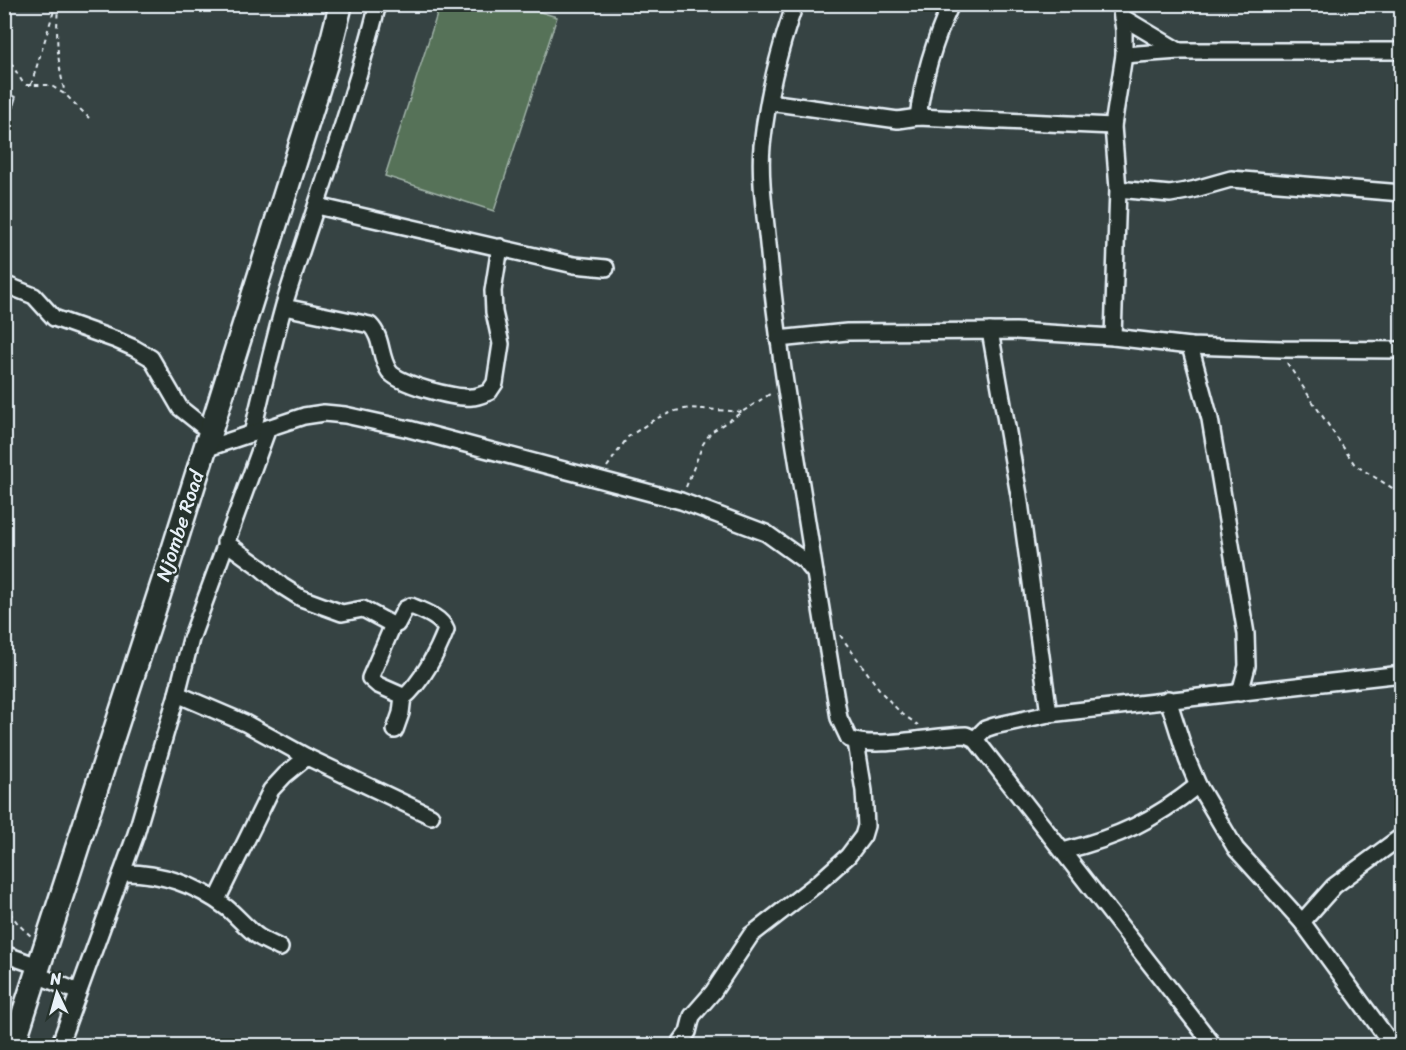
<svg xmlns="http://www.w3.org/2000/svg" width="1406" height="1050" font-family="Sriracha,sans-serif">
<defs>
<pattern id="building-hatch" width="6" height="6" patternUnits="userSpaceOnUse" patternTransform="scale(1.5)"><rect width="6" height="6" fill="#5a6875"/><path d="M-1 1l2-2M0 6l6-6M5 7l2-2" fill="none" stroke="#727e89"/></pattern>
</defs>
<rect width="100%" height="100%" fill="#364343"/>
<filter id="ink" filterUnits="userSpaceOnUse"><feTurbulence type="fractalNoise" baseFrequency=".0167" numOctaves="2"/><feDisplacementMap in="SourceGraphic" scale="12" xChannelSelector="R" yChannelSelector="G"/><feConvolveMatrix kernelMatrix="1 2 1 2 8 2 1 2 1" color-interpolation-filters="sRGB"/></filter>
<g filter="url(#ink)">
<path fill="#577259" stroke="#a0b2a8" stroke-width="1.5" d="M440 5H517L557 17 494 211 385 176Z"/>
<path fill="url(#building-hatch)" stroke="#e8f1f8" stroke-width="1.5" d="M4 93 16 97 10 117 4 115Z"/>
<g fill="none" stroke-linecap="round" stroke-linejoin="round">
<defs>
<g id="minor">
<path d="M795 4C779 49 767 99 762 146 759 179 766 221 769 254 779 361 799 467 815 573"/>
<path d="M1122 17 1179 51"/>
<path d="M1124 55 1179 51H1402"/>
<path d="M769 102 898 120 918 117 1113 126"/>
<path d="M918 117C923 77 934 41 951 4"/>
<path d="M1118 189 1170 194 1192 190 1231 179 1402 193"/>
<path d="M317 206 574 265 606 268"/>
<path d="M4 284 34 296 54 318 116 340 134 348 151 358 180 408 210 432"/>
<path d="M284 307 370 325C383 338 379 356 389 371 397 384 456 399 472 397 477 397 484 394 489 392L495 383 501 344 494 312 493 291 500 247"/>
<path d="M990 331 1019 495 1049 714"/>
<path d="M1113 337 1118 189 1113 126 1124 55V30L1120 4"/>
<path d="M778 339 847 332 1016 331 1113 337 1190 346 1282 349 1402 350"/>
<path d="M1190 346 1210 419 1246 634 1247 666 1240 693"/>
<path d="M252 434C262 391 272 348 284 305 315 205 352 107 378 4"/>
<path d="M205 449 304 416 324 413 345 415 409 429 681 501 766 533 805 561 815 573 839 718 849 739C874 750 936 735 966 735L975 739 1214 1046"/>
<path d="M225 542 261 568 282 586 301 598 342 613 363 609 393 625 397 624 405 609 411 606C423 611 441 617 446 630 438 651 421 684 403 698"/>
<path d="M393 625 370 678 378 685 403 696 401 713 395 730"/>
<path d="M177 694 245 723 307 757 431 816"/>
<path d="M1168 699 1187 759 1198 785 1236 849 1302 922 1393 1046"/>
<path d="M975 739 985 729 994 726 1049 714 1402 674"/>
<path d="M1063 851C1119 837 1153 821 1198 785"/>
<path d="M122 873C160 872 197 885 227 908 238 917 247 929 259 937 265 941 273 944 280 948"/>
<path d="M217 900 271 790 285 775 307 757"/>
<path d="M1302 922 1334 886 1402 836"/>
<path d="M4 954 38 966"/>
<path d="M35 974 78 992"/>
<path d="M59 1046 136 834 177 694 191 639 268 428"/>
<path d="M678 1046 688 1032 692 1016 713 992 751 935 818 883 848 856 863 836 866 826 864 791 856 742"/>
</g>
<path id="highway" d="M13 1046 164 579 326 64 341 4"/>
</defs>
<use href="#minor" stroke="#e8f1f8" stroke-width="20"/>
<use href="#highway" stroke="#e8f1f8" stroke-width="27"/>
<g stroke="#e8f1f8" stroke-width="2" stroke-dasharray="4.5 4.5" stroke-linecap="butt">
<path d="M58 4C56 39 57 59 65 94"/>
<path d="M4 57 11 63 23 83 26 85H50L66 95 89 118"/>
<path d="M31 85 56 4"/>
<path d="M1287 363 1355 465 1402 494"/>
<path d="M607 467 628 437 655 419 675 411 690 408 743 412"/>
<path d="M686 487 703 444 711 432 773 392"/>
<path d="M840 635 882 693 901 713 918 725"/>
<path d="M4 905 19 925 31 936"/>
</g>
<use href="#minor" stroke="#26332d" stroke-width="15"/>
<use href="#highway" stroke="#26332d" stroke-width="22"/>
</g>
</g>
<g text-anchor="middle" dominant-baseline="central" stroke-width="5" stroke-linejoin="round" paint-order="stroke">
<g font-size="20" fill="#e8f1f8" stroke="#26332d">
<text transform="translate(180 526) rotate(-72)">Njombe Road</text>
</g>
</g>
<rect width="1406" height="1050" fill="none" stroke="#26332d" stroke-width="24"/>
<rect x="12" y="12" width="1382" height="1026" fill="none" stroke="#e8f1f8" stroke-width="2" filter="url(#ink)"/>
<g transform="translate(57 993) rotate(355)" stroke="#26332d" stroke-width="4.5" paint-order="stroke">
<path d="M0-4.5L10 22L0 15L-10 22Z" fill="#e8f1f8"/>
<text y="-9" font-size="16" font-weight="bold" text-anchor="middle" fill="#e8f1f8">N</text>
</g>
</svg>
